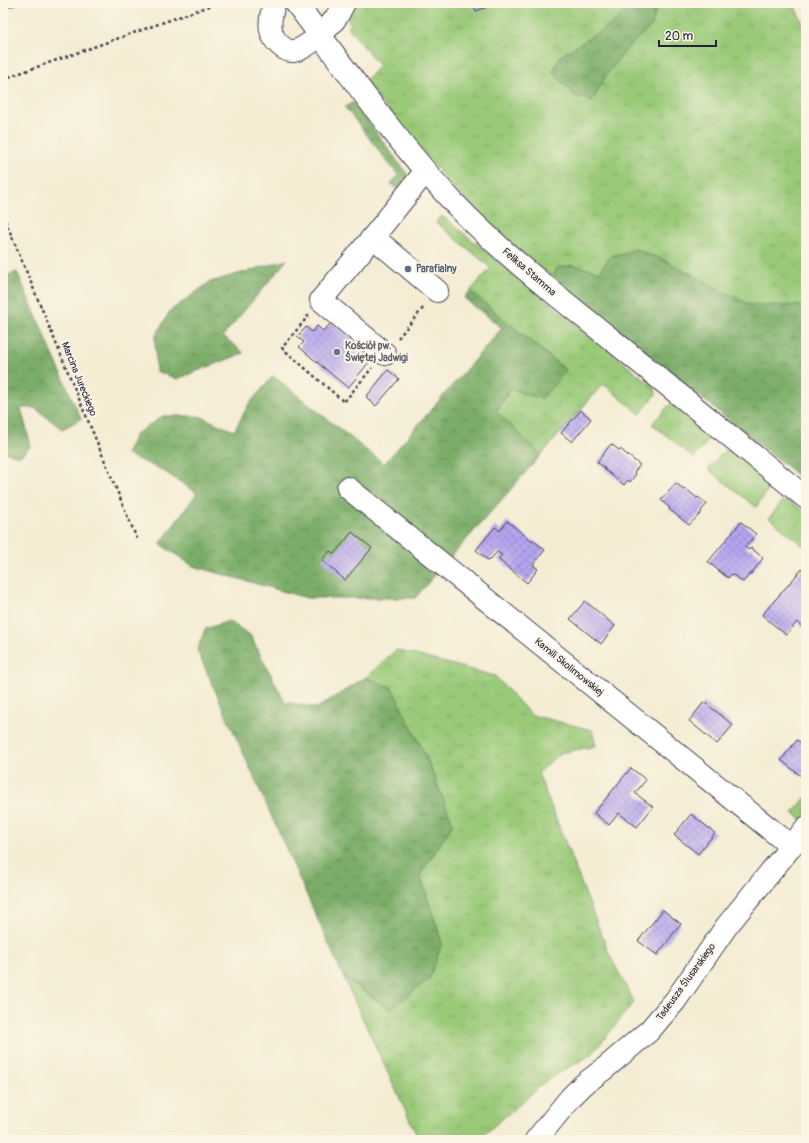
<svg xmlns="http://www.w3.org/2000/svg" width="809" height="1143" font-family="Pangolin,sans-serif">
<defs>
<pattern id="grass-tufts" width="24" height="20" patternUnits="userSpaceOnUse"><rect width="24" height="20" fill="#9ac978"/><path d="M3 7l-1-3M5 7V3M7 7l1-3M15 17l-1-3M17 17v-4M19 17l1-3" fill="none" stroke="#84ac69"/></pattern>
<pattern id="forest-crowns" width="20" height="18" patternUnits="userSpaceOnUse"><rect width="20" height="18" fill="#7bad68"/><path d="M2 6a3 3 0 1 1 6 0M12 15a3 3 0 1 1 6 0" fill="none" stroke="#648c57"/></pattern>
<pattern id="building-cross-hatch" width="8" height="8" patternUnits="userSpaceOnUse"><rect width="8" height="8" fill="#b6a6f1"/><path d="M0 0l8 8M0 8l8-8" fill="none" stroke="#9487c4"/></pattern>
</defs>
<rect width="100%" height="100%" fill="#fcf5e5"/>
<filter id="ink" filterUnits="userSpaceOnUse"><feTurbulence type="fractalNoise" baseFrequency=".025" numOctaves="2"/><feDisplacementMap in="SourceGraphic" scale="8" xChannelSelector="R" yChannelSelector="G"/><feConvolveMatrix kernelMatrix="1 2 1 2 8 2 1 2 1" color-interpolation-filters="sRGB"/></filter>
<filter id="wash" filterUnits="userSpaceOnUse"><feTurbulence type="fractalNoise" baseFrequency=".012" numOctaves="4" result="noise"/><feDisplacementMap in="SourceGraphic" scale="16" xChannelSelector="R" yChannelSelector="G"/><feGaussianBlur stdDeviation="0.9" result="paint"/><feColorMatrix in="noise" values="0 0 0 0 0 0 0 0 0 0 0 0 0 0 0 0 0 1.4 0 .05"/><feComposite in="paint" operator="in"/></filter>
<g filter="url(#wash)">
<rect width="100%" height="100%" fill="#f4ecd3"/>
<g fill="url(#grass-tufts)" stroke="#5e765a">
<path d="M354 3H793L806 30V309L799 306 750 305 664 260 635 249 610 257 600 272 572 265 557 268 553 278 515 248 454 189 364 82 379 66 348 27 351 24 344 16Z"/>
<path d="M442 216 655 388 656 394 640 414 603 384 541 455 495 412 511 388 566 370 470 291 491 268 436 222Z"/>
<path d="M674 405 708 433 711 437 694 458 652 424 668 406Z"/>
<path d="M731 450 769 481 770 488 756 507 708 469 724 451Z"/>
<path d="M790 501 806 513V548L769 518 782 502Z"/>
<path d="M396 650 495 676 531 715 592 730 596 746 560 753 538 773 609 954 634 1002 592 1054 547 1080 478 1140H419L343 976 390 1010 442 943 420 875 453 824 427 759 392 688 366 677Z"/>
<path d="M806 797V819L804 821 793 813Z"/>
</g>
<g fill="url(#forest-crowns)" stroke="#4e6852">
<path d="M630 3H658L652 25 630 45 607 74 592 101 574 95 553 72 560 56 617 21Z"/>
<path d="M353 102 408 175 400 191 391 184 398 175 345 107Z"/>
<path d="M635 249 664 260 750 305 799 306 806 309V482L553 278 557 268 572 265 600 272 610 257Z"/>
<path d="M287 260 223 336 244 353 177 379 156 371 155 337 170 311 210 282Z"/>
<path d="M17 272 81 419 62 429 35 408H21L31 446 20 456 3 452V277Z"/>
<path d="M470 291 566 371 541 399 511 389 496 411 541 455 415 598H307L193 566 160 544 197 493 162 470 126 454 136 434 163 416H199L234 431 249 404 273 376 384 464 502 328 464 298Z"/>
<path d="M229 621 250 635 285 702 317 708 366 677 392 688 427 759 453 824 420 875 442 943 430 978 390 1010 343 976 197 650 205 629Z"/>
</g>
<g id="blocks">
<g fill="url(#building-cross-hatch)">
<path d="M3 3H21L3 9Z"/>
<path d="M473 3H498L476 11Z"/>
<path d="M332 322 374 356 348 388 299 347 304 342 297 337 306 327 312 332 317 326 323 331Z"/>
<path d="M388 370 399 379 376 406 366 397Z"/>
<path d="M581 410 591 419 572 442 561 433Z"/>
<path d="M611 444 619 450 620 449 640 465 634 472 636 474 630 482 628 480 624 485 604 469 605 468 597 462Z"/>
<path d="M676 483 684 490 686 489 697 498 698 497 707 504 701 511 702 512 689 525 669 509 670 508 661 500Z"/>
<path d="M507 521 532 541 533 540 545 550 533 565 538 569 527 583 498 559 502 555 497 552 489 561 476 550 495 527 500 531Z"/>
<path d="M741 522 756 534 745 547 749 550 751 548 763 558 751 574H750L743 582 732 574 728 578 708 562Z"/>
<path d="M352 532 372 548 345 580 322 560 330 551 334 554Z"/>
<path d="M802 569 806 572V630L797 622 786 635 762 615Z"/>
<path d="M585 601 615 626 601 644 570 619Z"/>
<path d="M704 702 733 725 717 744 689 721Z"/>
<path d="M806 734V770L801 776 781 760 797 740 800 742Z"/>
<path d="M631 768 646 780 635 793 653 807 637 827 619 813 609 825 594 813Z"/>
<path d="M691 814 715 833 698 854 674 835Z"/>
<path d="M663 910 681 924 657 955 638 941Z"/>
</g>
</g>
</g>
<g filter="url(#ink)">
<use href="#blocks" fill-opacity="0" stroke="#424052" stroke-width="1"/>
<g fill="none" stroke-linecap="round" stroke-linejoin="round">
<defs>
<g id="minor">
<path d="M274 3C271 16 267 30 276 41 280 46 287 52 294 51 306 49 328 29 335 19 339 14 341 8 344 3"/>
<path d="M296 3C347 71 396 141 454 203 502 253 557 296 611 339 676 392 741 445 806 498"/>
<path d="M373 237 437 291"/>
<path d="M385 354 321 300 373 237 425 172"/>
<path d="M348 488 791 846"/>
<path d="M536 1140 571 1097 583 1085 604 1069 650 1030 660 1018 675 1001 726 927 806 828"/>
</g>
</defs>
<use href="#minor" stroke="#424052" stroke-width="24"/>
<g stroke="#424052" stroke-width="2.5" stroke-dasharray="3 3" stroke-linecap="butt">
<path d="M3 79 218 3"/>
<path d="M3 215 137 539"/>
<path d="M309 315 282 348 344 402 372 368"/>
<path d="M398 338 424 307"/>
</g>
<use href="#minor" stroke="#fff" stroke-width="22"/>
</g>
</g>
<circle fill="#5c6f8a" stroke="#fcf5e5" stroke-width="1.5" cx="408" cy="269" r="4"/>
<circle fill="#6b7280" stroke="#fcf5e5" stroke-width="1.5" cx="337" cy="352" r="4"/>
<g text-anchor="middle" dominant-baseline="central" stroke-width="4" stroke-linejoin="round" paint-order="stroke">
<g font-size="10" font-weight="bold" fill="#4e5e75" stroke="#fcf5e5" text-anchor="start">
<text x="416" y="269">Parafialny</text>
</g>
<g font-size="10" fill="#22223b" stroke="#fcf5e5">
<text transform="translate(529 272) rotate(41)">Feliksa Stamma</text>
<text transform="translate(79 379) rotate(68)">Marcina Jureckiego</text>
<text transform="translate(569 667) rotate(39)">Kamili Skolimowskiej</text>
<text transform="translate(686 982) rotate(-54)">Tadeusza Ślusarskiego</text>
</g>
<g font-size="10" font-weight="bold" fill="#5b616d" stroke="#fcf5e5" text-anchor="start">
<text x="345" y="346">Kościół pw.<tspan x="345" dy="12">Świętej Jadwigi</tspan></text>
</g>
</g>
<rect width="809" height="1143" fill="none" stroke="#fcf5e5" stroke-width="16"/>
<path d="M659 40v6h57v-6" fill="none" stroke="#22223b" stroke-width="2"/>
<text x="665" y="40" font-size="12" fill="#22223b" stroke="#fcf5e5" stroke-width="3" paint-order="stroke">20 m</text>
</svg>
